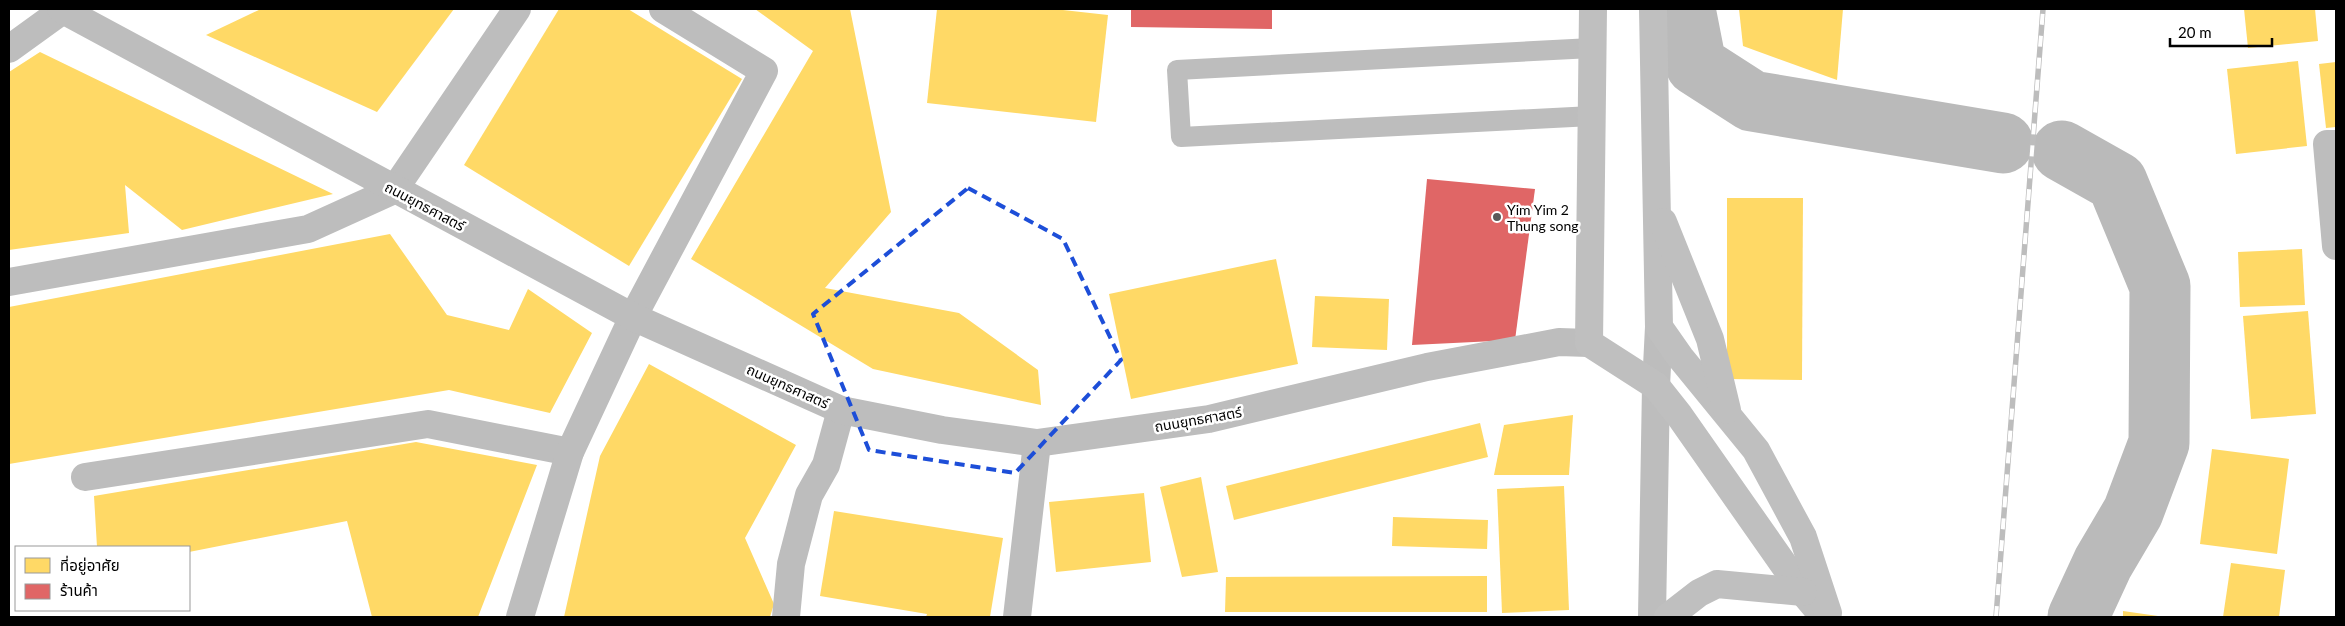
<svg xmlns="http://www.w3.org/2000/svg" width="2345" height="626" font-family="Lato,'Noto Sans Thai',sans-serif">
<rect width="100%" height="100%" fill="#fff"/>
<g fill="#ffd966">
<path d="M261 9H454L377 112 206 35Z"/>
<path d="M559 9H628L742 79 629 266 464 165Z"/>
<path d="M755 9H850L891 212 825 288 959 313 1038 370 1041 405 873 369 691 259 813 51Z"/>
<path d="M937 9H1054L1108 15 1096 122 927 103Z"/>
<path d="M1739 9H1843L1837 80 1743 46Z"/>
<path d="M2244 9H2315L2318 41 2248 48Z"/>
<path d="M40 52 333 194 182 230 125 185 129 233 9 250V72Z"/>
<path d="M2298 61 2307 146 2236 154 2227 69Z"/>
<path d="M2336 62V127L2326 128 2319 64Z"/>
<path d="M1727 198H1803L1802 380 1727 379Z"/>
<path d="M390 234 447 315 509 330 528 289 592 333 550 413 449 390 9 464V307Z"/>
<path d="M2302 249 2305 305 2240 307 2238 252Z"/>
<path d="M1276 259 1298 364 1131 399 1109 294Z"/>
<path d="M1315 296 1389 299 1387 350 1312 347Z"/>
<path d="M2308 311 2316 414 2251 419 2243 316Z"/>
<path d="M649 364 796 445 745 538 774 604 770 617H564L600 456Z"/>
<path d="M1573 415 1569 475H1494L1504 425Z"/>
<path d="M1480 423 1488 457 1234 520 1226 486Z"/>
<path d="M416 442 537 465 478 617H372L347 521 189 552V547H97L94 496Z"/>
<path d="M2212 449 2289 459 2277 554 2200 544Z"/>
<path d="M1201 477 1218 572 1182 577 1160 487Z"/>
<path d="M1564 486 1569 610 1502 613 1497 489Z"/>
<path d="M1144 493 1151 562 1056 572 1049 502Z"/>
<path d="M834 511 1003 538 990 617H926L927 614 820 596Z"/>
<path d="M1393 517 1488 520 1487 549 1392 546Z"/>
<path d="M2231 563 2285 570 2279 617H2223Z"/>
<path d="M1487 576V612H1225L1226 577Z"/>
<path d="M2123 611 2158 616V617H2123Z"/>
</g>
<g fill="#e06666">
<path d="M1131 9H1272V29L1131 27Z"/>
<path d="M1427 179 1535 189 1515 340 1412 345Z"/>
</g>
<g fill="none" stroke-linecap="round" stroke-linejoin="round">
<g stroke="#bababa" stroke-width="61">
<path d="M1685 9 1696 65 1752 101 2003 143"/>
<path d="M2062 151 2117 182 2160 286 2159 443 2133 512 2103 563 2078 617"/>
</g>
<path stroke="#bdbdbd" stroke-width="20" d="M1592 116 1181 137 1177 70 1592 48"/>
<g stroke="#bdbdbd" stroke-width="28">
<path d="M9 49 63 10"/>
<path d="M2336 144H2327L2336 246"/>
<path d="M9 282 308 229 394 190 517 9"/>
<path d="M1656 386 1659 327"/>
<path d="M85 477 428 424 570 452"/>
<path d="M520 617 570 452 633 317 764 71 663 9"/>
<path d="M786 617 791 564 809 495 826 465 841 410"/>
<path d="M1017 617 1037 443"/>
</g>
<g stroke="#bdbdbd" stroke-width="28">
<path d="M61 9 633 317 841 410 942 430 1037 443 1209 419 1427 367 1559 342 1589 343"/>
<path d="M1652 617 1656 386"/>
</g>
<g stroke="#bfbfbf" stroke-width="28">
<path d="M1593 9 1589 343 1656 386 1679 415 1803 592 1824 617"/>
<path d="M1653 9 1659 327 1680 357 1756 450 1803 537 1828 613"/>
<path d="M1663 222 1710 339 1727 410"/>
<path d="M1668 617 1699 593 1717 584 1803 592"/>
</g>
<defs>
<path id="rail" d="M1996 617 2043 9"/>
</defs>
<use href="#rail" stroke="#bdbdbd" stroke-width="5.5"/>
<use href="#rail" stroke="#fff" stroke-width="4" stroke-dasharray="11" stroke-linecap="butt"/>
</g>
<path fill="none" stroke="#1d4ed8" stroke-width="4" stroke-dasharray="10 6" stroke-linejoin="round" d="M968 188 1063 239 1121 360 1015 473 869 450 813 314Z"/>
<circle fill="#595959" stroke="#fff" stroke-width="2" cx="1497" cy="217" r="5"/>
<g text-anchor="middle" dominant-baseline="central" stroke-width="5" stroke-linejoin="round" paint-order="stroke">
<g font-size="14" fill="#000" stroke="#fff">
<text transform="translate(425 206) rotate(28)">ถนนยุทธศาสตร์</text>
<text transform="translate(788 386) rotate(24)">ถนนยุทธศาสตร์</text>
<text transform="translate(1198 419) rotate(-10)">ถนนยุทธศาสตร์</text>
</g>
<g font-size="14" fill="#000" stroke="#fff" text-anchor="start">
<text x="1507" y="209">Yim Yim 2<tspan x="1507" dy="16">Thung song</tspan></text>
</g>
</g>
<rect width="2345" height="626" fill="none" stroke="#000000" stroke-width="20"/>
<rect x="15" y="546" width="175" height="65" fill="#ffffff" stroke="#999999"/>
<rect x="25" y="558" width="25" height="15" fill="#ffd966" stroke="#999999"/>
<text x="60" y="571" font-size="15" fill="#000000">ที่อยู่อาศัย</text>
<rect x="25" y="584" width="25" height="15" fill="#e06666" stroke="#999999"/>
<text x="60" y="596" font-size="15" fill="#000000">ร้านค้า</text>
<path d="M2170 38v8h102v-8" fill="none" stroke="#000000" stroke-width="2.5"/>
<text x="2178" y="38" font-size="15" fill="#000000" stroke="#ffffff" stroke-width="4" paint-order="stroke">20 m</text>
</svg>
